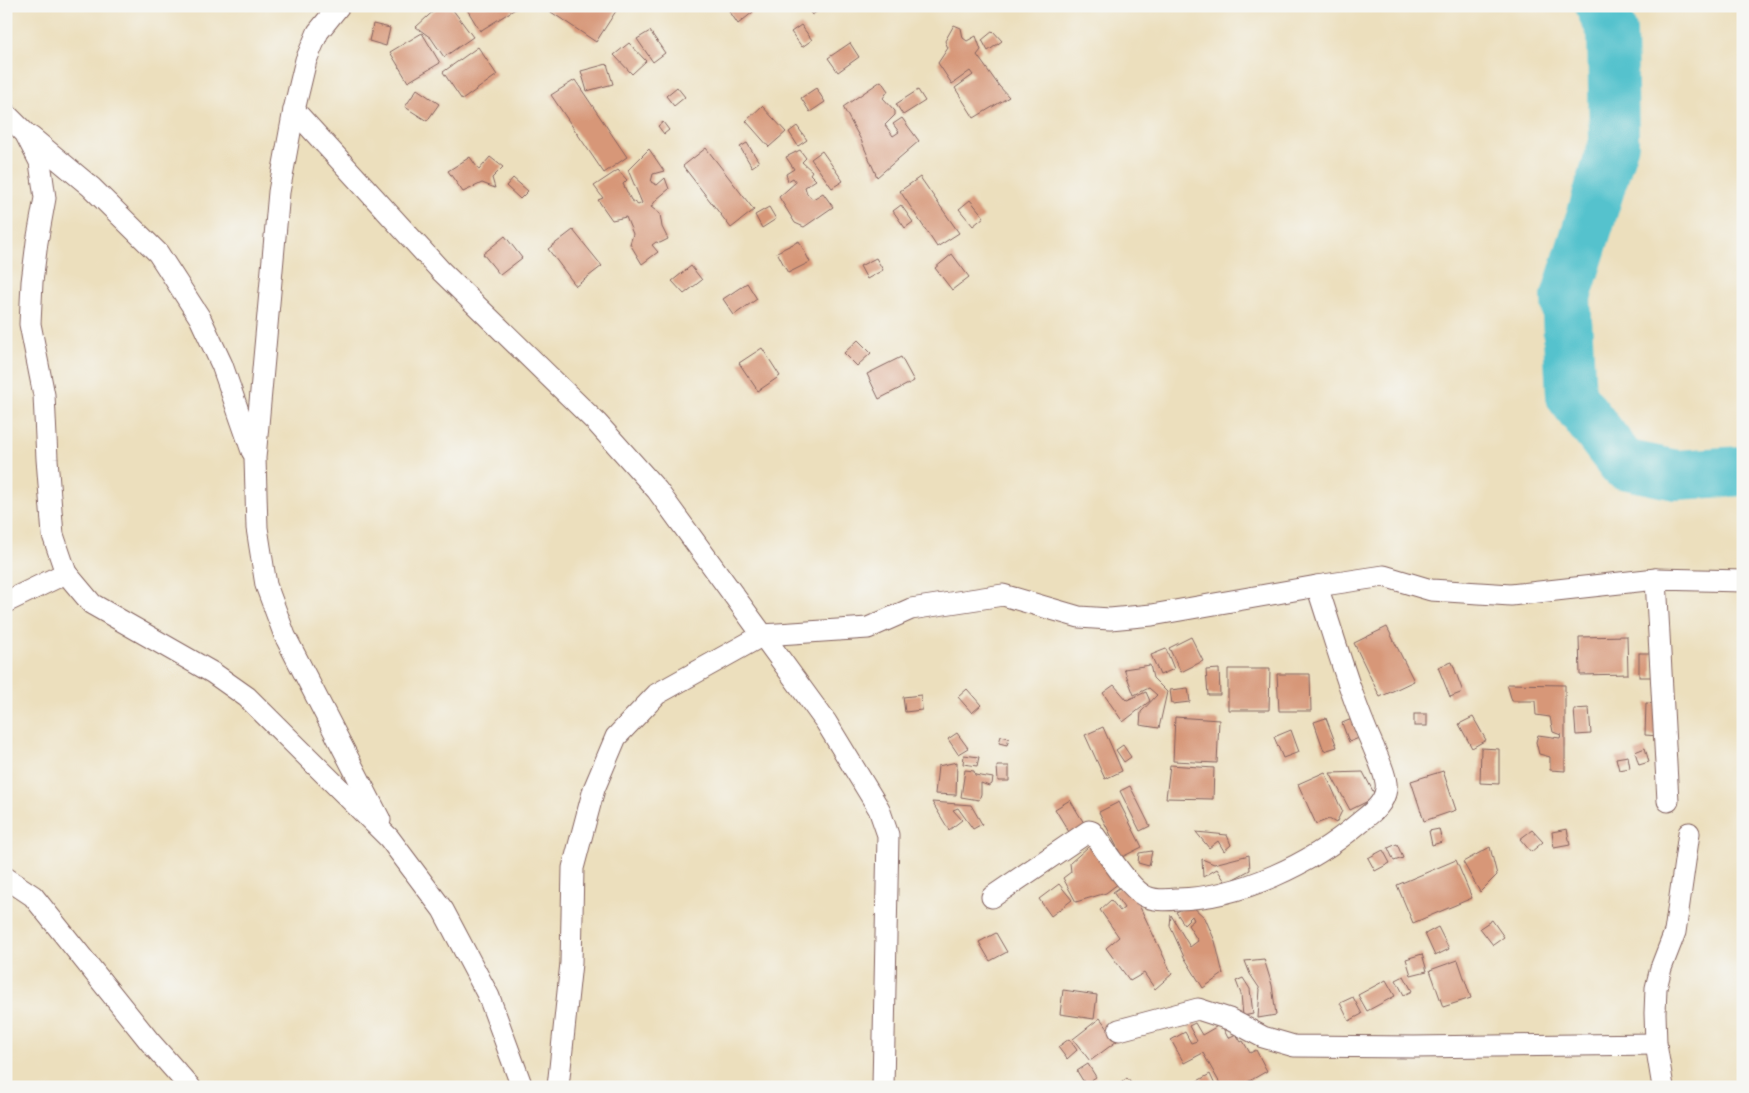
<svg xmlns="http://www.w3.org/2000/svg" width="1749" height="1093" font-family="'Gentium Book Plus',serif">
<rect width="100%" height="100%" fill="#f6f6f2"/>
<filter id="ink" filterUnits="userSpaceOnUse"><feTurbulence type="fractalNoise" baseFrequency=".02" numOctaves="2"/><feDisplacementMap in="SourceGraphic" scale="10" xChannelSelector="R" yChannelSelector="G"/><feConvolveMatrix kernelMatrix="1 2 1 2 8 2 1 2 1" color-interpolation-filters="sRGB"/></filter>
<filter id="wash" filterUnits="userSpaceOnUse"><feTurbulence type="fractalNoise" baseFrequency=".0096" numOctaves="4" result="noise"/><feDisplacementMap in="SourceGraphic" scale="20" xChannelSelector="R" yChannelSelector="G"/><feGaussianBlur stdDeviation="1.12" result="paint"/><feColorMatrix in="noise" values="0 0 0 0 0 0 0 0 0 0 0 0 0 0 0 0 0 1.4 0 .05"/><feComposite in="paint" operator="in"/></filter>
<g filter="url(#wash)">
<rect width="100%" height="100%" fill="#ecdfbd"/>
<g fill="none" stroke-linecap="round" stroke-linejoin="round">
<path stroke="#55c2cd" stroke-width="50" d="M1600 6 1612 31 1614 143 1566 297 1571 396 1623 464 1676 475 1743 471"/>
</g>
<g id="blocks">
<g fill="#d79778">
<path d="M439 6H450L473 37 444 57 431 38 416 27Z"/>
<path d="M465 6H520L480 31Z"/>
<path d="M542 6H609L616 11 596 42Z"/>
<path d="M726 6H749L753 12 738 24Z"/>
<path d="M806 6H825L812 15Z"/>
<path d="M373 24 390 28 386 46 369 41Z"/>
<path d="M801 25 812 40 802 47 791 32Z"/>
<path d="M954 25 961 28 963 38 967 41 976 36 981 50 977 55 999 86 1009 97 974 118 955 88 973 75 970 71 952 84 938 63 948 48 945 41Z"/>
<path d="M650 31 665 53 653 62 637 39Z"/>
<path d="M993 31 1002 41 988 51 982 40Z"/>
<path d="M422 33 440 63 408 82 390 52Z"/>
<path d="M629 43 646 61 632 74 614 55Z"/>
<path d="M850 43 859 57 838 72 828 58Z"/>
<path d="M478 47 497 75 462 100 443 72Z"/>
<path d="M607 64 613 84 587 91 581 71Z"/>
<path d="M575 80 627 157 604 173 551 95Z"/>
<path d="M881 81 888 91 883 98 895 111V115L885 125 893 136 899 132 893 124 902 118 919 141 877 177 861 140 843 107Z"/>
<path d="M677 87 685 97 674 106 666 96Z"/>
<path d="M816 88 825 102 810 112 801 98Z"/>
<path d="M417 89 439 104 427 121 405 107Z"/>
<path d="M918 90 925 101 903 115 896 104Z"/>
<path d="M762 106 786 132 769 147 746 121Z"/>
<path d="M663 122 669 130 664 134 658 126Z"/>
<path d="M797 126 807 140 798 146 789 132Z"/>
<path d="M747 143 759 162 752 167 740 147Z"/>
<path d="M706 148 754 210 731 228 683 166Z"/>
<path d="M649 149 664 171 653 174 651 182 657 185 665 178 669 189 657 199 651 207 660 214 662 227 668 239 660 243 656 242 652 245 658 252 642 264 630 244 633 234 626 217 612 220 598 200 603 198 594 186 618 170 627 180 623 184 631 200 638 205 642 203 628 170Z"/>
<path d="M800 150 806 158 802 162 812 171 810 174 816 180 805 187 807 194 813 199 823 193 833 207 804 227 795 223 779 197 796 182 793 178 788 181 786 174 794 169 786 157Z"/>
<path d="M822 151 843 181 832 188 811 159Z"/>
<path d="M470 157 479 170 490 157 503 167 492 178 495 188 482 183 463 192 448 171Z"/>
<path d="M920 177 959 233 937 247 900 191Z"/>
<path d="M513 178 528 191 520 199 506 186Z"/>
<path d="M970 200 984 217 973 226 959 209Z"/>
<path d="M901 205 913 222 905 228 893 211Z"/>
<path d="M769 207 776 219 762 228 755 215Z"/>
<path d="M573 230 602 266 576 286 548 249Z"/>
<path d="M505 236 522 258 500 275 483 254Z"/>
<path d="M799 241 810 262 788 273 777 252Z"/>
<path d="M952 254 969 277 952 290 935 268Z"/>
<path d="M876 258 883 270 867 279 860 266Z"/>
<path d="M691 266 702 280 684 294 672 281Z"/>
<path d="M747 283 757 299 734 315 723 299Z"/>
<path d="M858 340 871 353 857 366 844 353Z"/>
<path d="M762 348 780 376 758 391 739 363Z"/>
<path d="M901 357 914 381 879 399 867 374Z"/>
<path d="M1387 627 1414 681 1380 697 1354 643Z"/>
<path d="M1627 636 1628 674 1580 675 1579 637Z"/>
<path d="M1191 637 1203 661 1181 672 1169 648Z"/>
<path d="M1166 649 1174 669 1160 675 1151 655Z"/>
<rect x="1639" y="653" width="13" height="24"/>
<path d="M1452 662 1463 692 1450 697 1438 667Z"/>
<path d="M1150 665 1153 678 1167 692 1159 728 1140 725 1141 712 1157 695 1149 688 1134 695 1124 669Z"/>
<path d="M1219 669 1220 695H1208L1206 670Z"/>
<path d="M1228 669H1270L1269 710H1228Z"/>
<path d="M1277 674H1310L1311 711H1279Z"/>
<path d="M1507 684 1565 685V771L1550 770V757L1539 754 1536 742 1538 735 1560 738 1561 735 1553 732 1550 717 1536 715 1535 701H1512Z"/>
<path d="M1114 685 1127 700 1146 692 1150 701 1123 722 1103 693Z"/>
<path d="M1188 688 1190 702 1172 704 1170 690Z"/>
<path d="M967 689 981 705 972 713 958 697Z"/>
<path d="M921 695 922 710 905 712 903 697Z"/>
<path d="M1646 703 1660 704 1659 736 1645 735Z"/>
<path d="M1589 708 1591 734 1576 735 1574 709Z"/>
<rect x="1414" y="714" width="13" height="12"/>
<path d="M1175 717 1219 720 1217 763 1173 761Z"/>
<path d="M1473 717 1486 740 1472 748 1459 724Z"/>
<path d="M1326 718 1337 747 1324 751 1314 722Z"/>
<path d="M1352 719 1359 738 1349 742 1342 723Z"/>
<path d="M1103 727 1122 771 1105 779 1085 735Z"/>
<path d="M1291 730 1299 752 1283 758 1274 737Z"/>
<path d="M957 733 968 748 958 754 948 739Z"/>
<path d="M1001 736 1009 738 1007 745 999 743Z"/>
<path d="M1123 745 1131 757 1124 762 1116 750Z"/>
<path d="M1481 748 1499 749V784L1480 783Z"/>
<path d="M1645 748 1649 762 1639 765 1635 752Z"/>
<path d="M964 755 979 757 977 766 963 764Z"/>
<path d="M1628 756 1630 768 1619 770 1616 758Z"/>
<path d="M957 762 956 795 935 794 938 766Z"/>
<path d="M1170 765 1214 768 1213 799 1166 798Z"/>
<path d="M997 766H1009V781H998Z"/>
<path d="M965 770 974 771 975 775 993 778 992 784 989 786 981 783V794L979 800 961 797Z"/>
<path d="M1443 771 1456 810 1424 821 1411 781Z"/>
<path d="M1325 772 1342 811 1336 823 1329 819 1316 824 1298 784Z"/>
<path d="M1363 772 1376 797 1350 810 1330 773Z"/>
<path d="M1130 786 1150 826 1140 831 1120 791Z"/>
<path d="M1070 800 1087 828 1072 837 1055 809Z"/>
<path d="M932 802 971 805 982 824 973 829 958 808 953 810 962 820 949 830Z"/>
<path d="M1119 802 1142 847 1122 857 1099 812Z"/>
<path d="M1439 829 1442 842 1432 845 1429 831Z"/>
<path d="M1567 829 1570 845 1554 848 1552 832Z"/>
<path d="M1532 830 1543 842 1531 852 1520 839Z"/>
<path d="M1196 832 1227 835 1231 845 1224 851 1218 841 1209 848Z"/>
<path d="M1097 839 1123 880 1106 893 1076 902 1063 878 1071 872 1070 863Z"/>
<path d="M1397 844 1403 858 1394 861 1388 848Z"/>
<path d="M1490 847 1497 875 1480 892 1463 862Z"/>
<path d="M1383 850 1390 863 1375 871 1368 858Z"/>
<path d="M1152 851 1149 866 1138 863 1139 853Z"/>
<path d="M1249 855 1250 870 1226 883 1217 869 1203 877 1202 859 1214 864Z"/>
<path d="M1456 860 1472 898 1413 923 1397 885Z"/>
<path d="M1128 882 1172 974 1155 989 1144 973 1130 981 1106 948 1119 937 1100 910 1111 900 1120 911 1124 908 1113 892Z"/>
<path d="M1059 884 1072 900 1051 916 1039 899Z"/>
<path d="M1191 905 1205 918 1215 941 1223 974 1203 988 1184 957 1170 926 1171 915 1190 947 1198 941 1188 925 1194 920 1192 916 1184 924 1176 912Z"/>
<path d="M1492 920 1504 937 1493 945 1480 928Z"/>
<path d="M1438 927 1449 949 1435 956 1425 934Z"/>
<path d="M996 933 1007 952 990 961 979 942Z"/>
<path d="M1422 954 1427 971 1411 975 1406 959Z"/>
<path d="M1264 959 1272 985 1276 1015 1258 1018 1260 989 1250 974 1245 961Z"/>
<path d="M1458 960 1471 998 1443 1007 1430 970Z"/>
<path d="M1404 976 1412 991 1404 995 1396 980Z"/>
<path d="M1243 978 1250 989 1253 1014 1243 1016 1241 994 1236 981Z"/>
<path d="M1386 980 1395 996 1367 1011 1358 995Z"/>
<path d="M1063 990 1097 995 1094 1019 1060 1014Z"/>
<path d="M1353 997 1362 1014 1349 1021 1340 1003Z"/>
<path d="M1100 1018 1117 1041 1090 1061 1073 1039Z"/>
<path d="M1195 1023 1202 1035 1221 1024 1228 1038 1236 1034 1241 1042 1243 1041 1250 1053 1256 1050 1267 1071 1239 1087H1222L1203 1053 1184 1063 1171 1040 1185 1032 1191 1043 1197 1041 1189 1026Z"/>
<path d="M1069 1039 1077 1050 1067 1059 1058 1047Z"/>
<path d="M1088 1064 1096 1077 1085 1084 1077 1071Z"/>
<path d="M1210 1074 1216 1087H1195L1194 1083Z"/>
<path d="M1127 1078 1134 1087H1116Z"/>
</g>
</g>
</g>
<g filter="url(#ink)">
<use href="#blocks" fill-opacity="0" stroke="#83625e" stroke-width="1"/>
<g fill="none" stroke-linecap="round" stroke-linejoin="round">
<defs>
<g id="street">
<path d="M339 6 318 32 306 60 294 110 279 192 255 458 257 528 266 585 285 636 380 820"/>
<path d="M294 110 441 271 597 423 657 490 826 722 879 809 888 835 883 1087"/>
<path d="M6 114 25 133 40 162 45 198 37 242 32 282 30 324 44 395 47 459 53 535 66 573 92 604 213 673 247 697 389 838 443 910 489 997 522 1087"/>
<path d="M31 137 91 187 158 253 200 318 222 365 252 451"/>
<path d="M6 602 66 573"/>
<path d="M1668 801 1656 579 1743 581"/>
<path d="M6 878 33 896 150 1042 190 1087"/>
<path d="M992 897 1089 831 1092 832C1104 848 1130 891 1147 897 1156 901 1168 900 1177 899 1240 898 1311 864 1359 823 1370 814 1384 805 1386 789 1388 779 1377 756 1373 746 1350 695 1335 640 1317 586"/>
<path d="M1119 1030 1198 1009 1229 1019 1263 1037 1294 1046 1414 1047 1656 1044"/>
<path d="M558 1087 571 963 573 868 594 789 616 737 657 694 763 635 868 628 911 609 1003 595 1079 617 1110 619 1152 615 1317 586 1384 576 1431 590 1511 595 1656 579"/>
<path d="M1663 1087 1656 1044 1655 1013 1656 988 1661 968 1675 932 1689 833"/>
</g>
</defs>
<use href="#street" stroke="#83625e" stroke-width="23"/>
<use href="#street" stroke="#fff" stroke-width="21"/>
</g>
</g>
<rect width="1749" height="1093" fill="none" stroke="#f6f6f2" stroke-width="25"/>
</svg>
